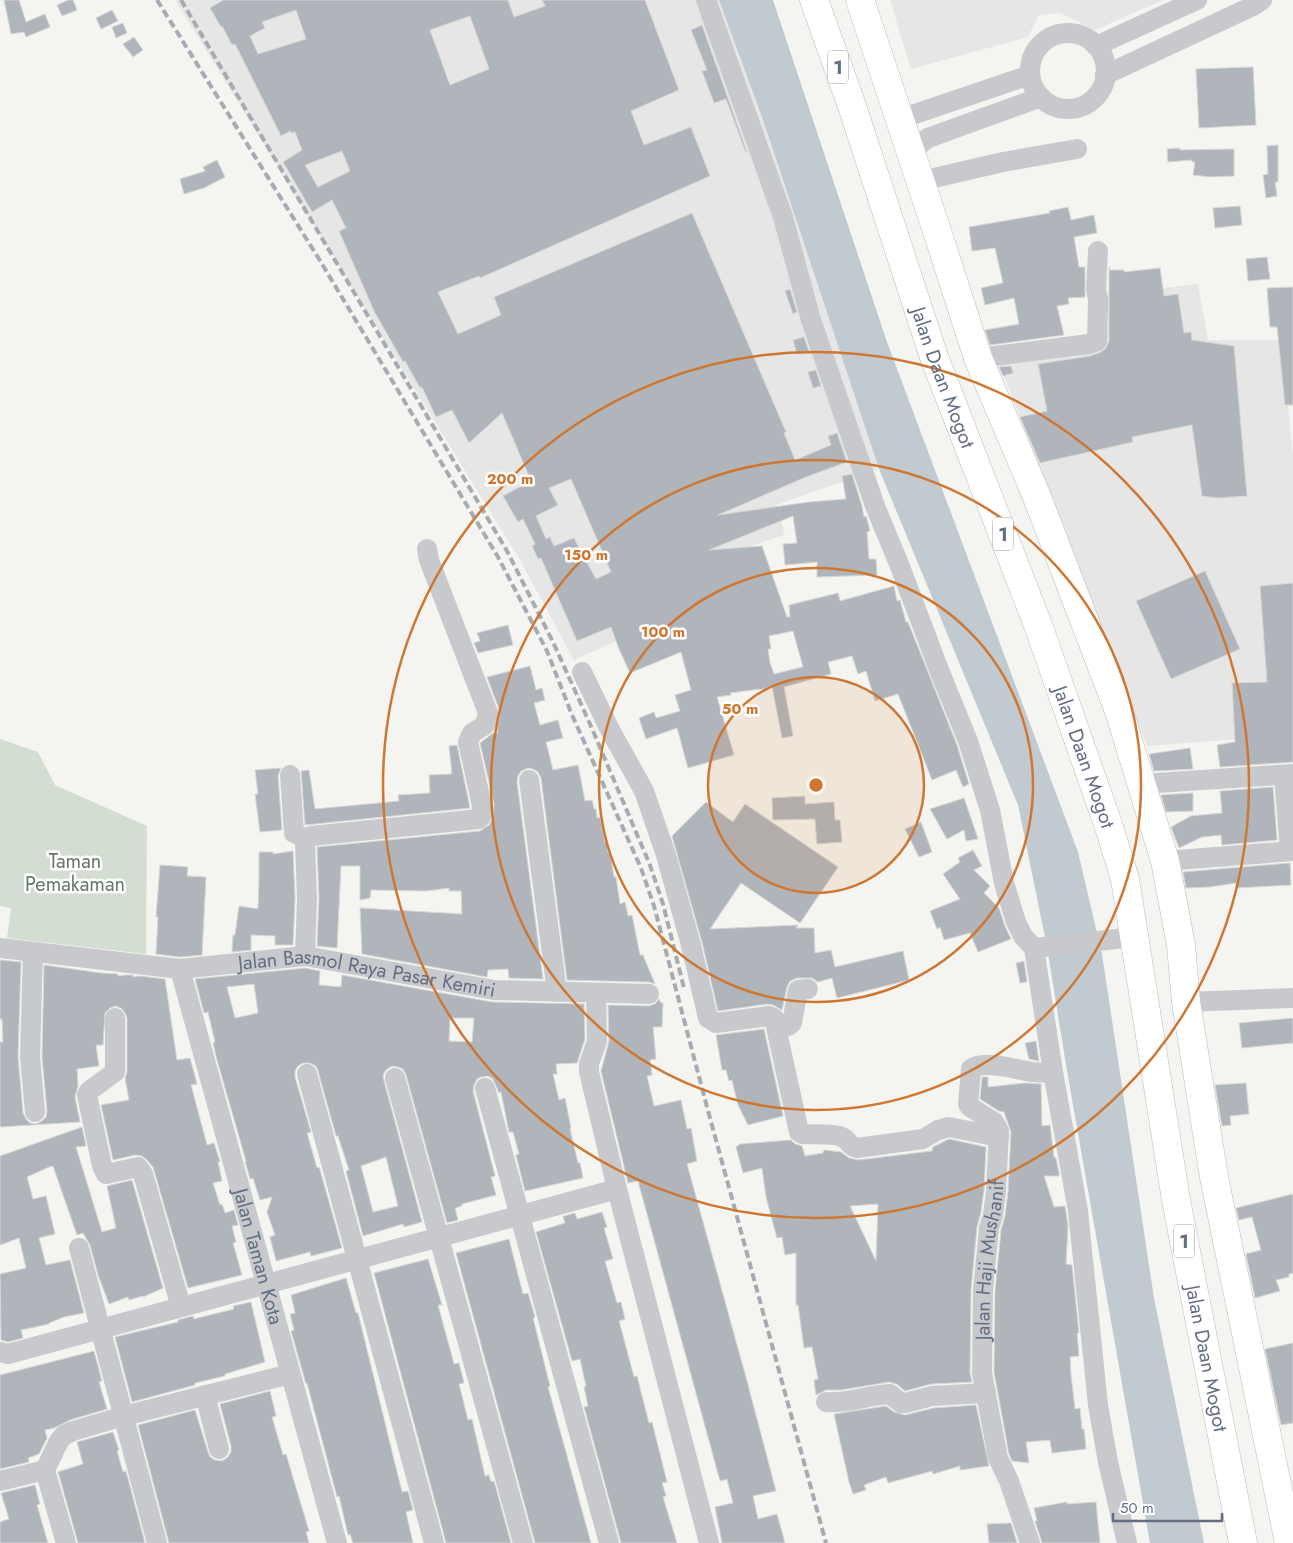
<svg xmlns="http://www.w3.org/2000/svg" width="1293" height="1543" font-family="Jost,sans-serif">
<rect width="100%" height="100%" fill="#f4f5f1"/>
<g fill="#e5e6e5">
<path d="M175 0H719L763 120 879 469 776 505 785 535 707 560 714 597 574 660 520 560Z"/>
<path d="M890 0H1163L1095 30 1060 13 1039 15 1028 37 911 69Z"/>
<path d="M1198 284 1208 340H1282L1293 457V735L1147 746 999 363 1106 349 1100 296Z"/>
</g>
<path fill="#d4ddd2" d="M0 739 38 752 55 785 147 826 146 954 7 938 11 908 0 906Z"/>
<path fill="#c2cad1" d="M719 0H773L887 342 1078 852 1102 954 1154 1298 1204 1543H1150L1066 1065 1047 947 1018 805 879 469 763 120Z"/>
<g fill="#b0b5bc" stroke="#d6d7d4" fill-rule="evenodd">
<path d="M4 0H19L26 22 45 14 50 27 26 37 24 32 11 34Z"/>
<path d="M68 0H73L77 10 62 16 57 5Z"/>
<path d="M223 0H508L514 17 545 6 542 0H645L679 90 631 111 644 145 691 127 710 176 480 278 479 276 438 292 458 334 501 315 494 297 692 213 786 432 784 433 795 460 831 445 828 436 837 433 847 462 806 477 718 515 809 502 846 499 842 476 852 474 862 506 864 517 866 516 867 519 870 531 867 532 869 559H876L877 575 817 577V562L785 565 783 544 797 543 793 516 709 550 762 546 787 617H790L789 605 838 593 840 601 894 586 897 601 900 600 906 622H908L957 745 969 784 963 787 956 770 932 780 898 694 875 701 866 671 858 674 852 656 828 662 831 674 784 687 793 736 782 738 772 686 760 690V689L730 693 731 695 717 697 734 755 688 768 677 728 646 739 639 718 654 712 656 718 680 711 675 695 691 690 681 652 630 673 619 649 611 627 577 641 541 558 538 559 532 546 535 544 523 519 518 522 503 496 531 481 502 413 469 443 452 410 436 417 422 387 420 388 405 361 403 362 374 311 339 231 346 228 332 200 312 212 283 162 302 150 295 132 291 133 290 131 281 136 235 44 232 45 222 26 221 27 210 8ZM296 10 306 39 258 54 250 36 265 28 262 22ZM470 16 489 69 450 85 430 30ZM342 151 350 171 318 187 305 165ZM571 479 611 572 596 579 574 538 554 546 550 537 546 539 536 516 558 505 549 488ZM793 631 803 667 774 674 770 663 768 649H771L769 636Z"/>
<path d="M112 10 118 21 101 29 96 18Z"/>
<path d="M123 23 127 33 116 38 112 27Z"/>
<path d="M702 25 747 152 746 153 726 99 714 103 702 71 707 70 691 30Z"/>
<path d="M134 37 143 50 133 57 123 44Z"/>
<path d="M1253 67 1256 125 1199 128 1196 69Z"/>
<path d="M1278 145V182H1275L1277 196 1266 198 1263 175 1268 174 1267 146Z"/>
<path d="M1180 148V150L1234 149V176L1210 177 1193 175 1195 162H1192V160L1168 162 1167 149Z"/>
<path d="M217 160 225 177 204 188 184 194 180 179 205 171 203 167Z"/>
<path d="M1240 206 1242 225 1215 228 1213 208Z"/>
<path d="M1068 207 1071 220 1094 215 1097 233 1074 237 1079 267H1085V297L1068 298 1069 304 1057 306 1064 335 990 345 985 330 1019 324 1014 298 985 305 981 288 1003 283 995 248 972 251 969 227 1050 213 1049 211Z"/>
<path d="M1267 257 1270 279 1248 281 1246 259Z"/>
<path d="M1109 267V270H1124V272L1160 268 1164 296 1178 294 1184 333 1191 332 1192 340 1234 346 1247 496 1218 498 1202 496 1192 425 1132 437 1133 442 1040 463 1020 417 1047 411 1038 364 1090 356 1101 352 1106 348 1109 341Z"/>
<path d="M1293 287V405H1285L1277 327H1270L1267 288Z"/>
<path d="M790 289 797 312 793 314 785 291Z"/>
<path d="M804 337 809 351 797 354 793 340Z"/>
<path d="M1011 366 1013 373 1003 376 999 367Z"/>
<path d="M816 370 821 386 813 388 808 372Z"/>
<path d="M1205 571 1240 649 1171 679 1136 601Z"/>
<path d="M1293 583V762L1220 767 1217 745 1235 742 1232 683 1267 682 1260 586Z"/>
<path d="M508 625 513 645 478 653 474 643 480 641 477 633Z"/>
<path d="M530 666 536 690 542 688 545 700 534 703 540 725 558 720 563 738 546 742 553 770 578 765 585 801 592 800 594 809H596L597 818 600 817 605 842H607L608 853H610L614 877H616L620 904 625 902 628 916 632 915 640 955H643L655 984 649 982 567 980 541 778 538 772 533 769 528 768 521 771 518 776 517 782 543 979 509 978 508 969 488 970 487 977 362 954 360 908 462 914 461 891H449V888L426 891 371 890 370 898 360 900V866H341L337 948 317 946 319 898 317 847 480 831 489 825 493 818 494 804 480 743 493 733H498L497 728 500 715 499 709 487 677Z"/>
<path d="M457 745 470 808 305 825 301 771 309 770 315 809 399 801 398 795 430 793 429 775 452 774 449 746Z"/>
<path d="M1190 748 1193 769 1154 771 1149 754Z"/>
<path d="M281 768 278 776 282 830 260 832 255 794H258L255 770Z"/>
<path d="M1273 787 1277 840 1222 845 1221 835 1202 837 1179 848 1171 827 1191 816 1222 813 1220 791Z"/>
<path d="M1193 793V811L1166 812 1161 795Z"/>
<path d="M805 796V804L834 802 835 820H840L842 842 817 844 815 819 773 820 772 798Z"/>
<path d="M964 798 978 839 966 841 964 830 947 839 930 809Z"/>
<path d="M706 802 733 822 745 804 838 867 800 923 741 883 710 929 798 925 796 928H814L815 953 831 950 835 967 903 951 909 980 837 998 832 978 818 982 812 978H797L790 981 787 987 782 1010 773 1005 767 1004 718 1011 702 942 672 836Z"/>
<path d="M921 822 932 852 919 857 905 829Z"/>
<path d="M973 850 982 866 974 870 990 886 984 893 999 908 1005 926 1011 939 978 952 970 933 944 940 940 927 937 929 930 911 960 899 943 874 960 862 958 858Z"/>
<path d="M293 851 295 898 293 945H275V936L251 935V950L232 952 233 935H235L239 906 258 909 259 882V852H273V854Z"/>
<path d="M1290 863 1291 885 1236 888V883L1210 887 1186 888 1183 872Z"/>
<path d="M160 865 188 867 187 876 206 877 202 955 180 957 156 954 158 917H156Z"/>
<path d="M0 960 21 962 18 1057 23 1113 26 1119 30 1123 36 1124 42 1121 46 1117 47 1111 42 1057 44 965 101 973 118 974V976L126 975H133V977L139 976 165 979 177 1060 190 1058 197 1084 191 1085 207 1145 214 1143 220 1161 218 1162 222 1181 213 1183 220 1205 222 1204 225 1213 234 1210 238 1225 232 1226 236 1242 233 1243 242 1275 188 1288 153 1167 147 1160 142 1156 135 1155 113 1160 101 1105 129 1100 125 1078 127 1072V1018L125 1013 121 1008 115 1006 110 1008 105 1013 103 1045H96L99 1066 77 1069 78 1086 75 1097 80 1122 0 1127V1042H3L2 1019H0Z"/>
<path d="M1024 961 1027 982 1020 983 1016 963Z"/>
<path d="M305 968 320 971 319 985 341 987 342 975 492 1002 584 1004 585 1039 577 1063 556 1064 557 1074H553L559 1100 565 1098 571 1128 570 1129 578 1163H580L583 1178 525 1191 516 1155 519 1154 513 1132H509L501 1092 499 1093 493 1079 488 1076 481 1077 477 1079 474 1085 473 1091 495 1176 491 1177 496 1195 462 1204V1206L455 1208 458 1220 447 1223 406 1075 403 1069 398 1067 392 1066 386 1070 383 1075 384 1081 422 1222 404 1227 403 1224 363 1236 346 1171 349 1170 338 1136H336L318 1071 316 1066 310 1063H303L298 1066 295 1071V1077L311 1132 307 1133 317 1168 319 1167 322 1177 342 1248 311 1256 310 1252 276 1261 270 1237 275 1235 267 1212 272 1197 260 1200 253 1178 250 1179 245 1161H246L217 1060 213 1043 215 1042 208 1012 204 1013 195 979ZM254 984 258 1013 235 1018 227 987ZM450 1018H474L472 1042 449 1041ZM386 1157 398 1206 373 1212 361 1166Z"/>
<path d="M659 999 661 1003H663L662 1027H653L656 1059 650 1060 652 1075 647 1076 654 1106 681 1100 687 1129 691 1128 697 1161 687 1164 747 1381 776 1491 753 1496 758 1519 777 1514 785 1543H722L715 1507 733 1503 727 1479 720 1481 638 1181 628 1183 601 1071 609 1041 608 1005 649 1006 655 1004Z"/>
<path d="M1293 1018V1043L1242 1048 1239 1023Z"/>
<path d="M764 1029 783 1116 748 1125 738 1105 732 1080 729 1081 726 1070H722L716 1035Z"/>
<path d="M1036 1041 1039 1061 1029 1059 1025 1043Z"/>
<path d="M982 1077H988V1087L1025 1083 1041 1084 1042 1126 1050 1125 1054 1157 1056 1158 1059 1173V1176H1044L1054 1207 1065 1206 1066 1213 1068 1226 1066 1264 1072 1265 1079 1333H1077L1079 1356 1070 1357 1071 1375 1075 1409 1080 1408 1082 1429H1084L1086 1449 1052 1453 1050 1440 1026 1442 1029 1463 1012 1461 1009 1454 994 1372 995 1292 1001 1230 1005 1216 1008 1192 1011 1132 1004 1112 999 1111 980 1099Z"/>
<path d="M1246 1083 1249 1114 1230 1116 1231 1125 1222 1126 1215 1085Z"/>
<path d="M82 1127 86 1146 76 1147 102 1232 116 1228 107 1186 132 1180 163 1288 143 1297V1296L129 1300 128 1297 109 1304 98 1275 90 1245 83 1233 77 1235 53 1166 49 1167 27 1177 33 1199 46 1196 55 1234 39 1238 46 1265 70 1260 84 1313 64 1317 49 1323V1324L21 1330 23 1338 8 1342 1 1340 0 1274 26 1268 19 1238 0 1245V1156Z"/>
<path d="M949 1139 986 1147 984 1190 981 1212 977 1227 971 1290 970 1373 972 1382 931 1384 905 1391 897 1384 889 1382 841 1390H826L816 1395 814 1380 818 1379 812 1347 804 1348 798 1305H796V1253L785 1255 782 1237 777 1238 766 1197 762 1168 743 1173 736 1147 740 1144 791 1140 795 1144 802 1146 805 1156 823 1153 824 1150 841 1152 849 1158 858 1160 932 1151 933 1147ZM878 1204 876 1261 850 1206Z"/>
<path d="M1293 1194V1273L1289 1274V1277L1276 1280 1280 1291 1255 1298 1246 1254 1261 1250 1252 1217 1239 1220 1236 1208Z"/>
<path d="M602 1212 607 1227 604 1228 613 1259 605 1261 617 1303 621 1302 625 1319 619 1321 634 1377 637 1376 649 1423 652 1422 667 1482 662 1483 666 1496 663 1497 677 1543H621L584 1407 588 1406 584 1387 586 1386 580 1359 572 1361 536 1232 565 1223 563 1216H564L575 1213 577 1219Z"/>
<path d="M509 1239 523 1294 528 1293 535 1317 533 1318 550 1386 548 1387 591 1543H535L456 1253Z"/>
<path d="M428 1259 442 1305H438L454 1364 459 1363 464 1383 459 1384 468 1420 472 1419 485 1476 489 1475 491 1482 494 1481 511 1543H446L374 1273Z"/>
<path d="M346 1278 356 1313H358L402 1492 408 1491 413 1510 406 1512 413 1543H353L350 1534 348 1535 339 1496 337 1497 307 1383 306 1384 291 1331 294 1330 290 1314 295 1313 291 1295Z"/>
<path d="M251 1302 265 1362 225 1374V1376L195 1383V1385L132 1402 115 1337 178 1322V1320L193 1316 194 1319 234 1309 233 1306Z"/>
<path d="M1293 1343V1423L1281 1425 1265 1349Z"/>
<path d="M94 1351 102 1381 99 1382 107 1409 70 1420 54 1428 45 1430 47 1438 39 1454 28 1458 29 1462 0 1469V1375Z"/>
<path d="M270 1391 276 1416 272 1417 283 1455 286 1454 309 1531 306 1532 309 1543H169L138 1425 195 1410 208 1452 210 1457 215 1460 222 1461 228 1457 231 1452V1446L220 1404Z"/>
<path d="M976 1405 989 1466 960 1470V1466L933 1474 932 1471 888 1483 886 1477 864 1485 866 1490 853 1494 849 1482 834 1414 886 1406 894 1412 905 1415 934 1408Z"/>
<path d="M113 1432 119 1450 117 1451 123 1472 126 1471 145 1543H78L58 1472 83 1464 77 1442Z"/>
<path d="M35 1485 40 1504 37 1505 48 1543H0V1522L9 1519 1 1493Z"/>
<path d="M1067 1502V1504L1096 1502 1100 1543H1042L1035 1521H1037L1034 1508Z"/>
<path d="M1011 1523 1017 1543H989L987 1524Z"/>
</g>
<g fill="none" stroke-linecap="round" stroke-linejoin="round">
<defs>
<g id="highway">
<path id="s4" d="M814 0 852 106 934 357 1038 625 1109 827 1125 879 1176 1200 1243 1543"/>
<path d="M860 0 936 228 978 358 1037 497 1119 711 1165 861 1181 945 1186 1002 1214 1177 1289 1543"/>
</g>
</defs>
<use href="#highway" stroke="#b9babe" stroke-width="29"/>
<g stroke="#c7c9cd" stroke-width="20">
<path d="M706 0 783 217 811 320 875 506 899 564 939 670 968 741 990 810 1004 883 1016 922 1023 936 1034 948 1053 1072 1078 1211 1098 1405 1108 1462 1127 1543"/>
<circle cx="1068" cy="71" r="38"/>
<path d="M1096 46 1197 0"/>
<path d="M1105 75 1251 7 1262 0"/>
<path d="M900 119 1030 75"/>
<path d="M913 157 919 145 928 138 1041 97"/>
<path d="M921 181 1003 162 1077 149"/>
<path d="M978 358 1089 344 1097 341 1098 299 1096 289 1098 251"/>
<path d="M582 672 609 728 644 791 666 855 691 945 708 1018 716 1023 769 1016 774 1018 799 1132 802 1134C812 1135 834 1133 842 1137 849 1140 849 1147 857 1148L923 1139 938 1130 949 1127 999 1137"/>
<path d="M290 775 294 833 307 839"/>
<path d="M1284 775 1290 851"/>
<path d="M529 780 557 992"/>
<path d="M1142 784 1293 774"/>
<path d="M1165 861 1293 851"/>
<path id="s1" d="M0 948 180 969 305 956 494 990 649 994"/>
<path d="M1034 948 1134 937"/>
<path d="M33 952 30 1057 35 1112"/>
<path d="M305 956 307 898 305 842 311 836 479 819 481 817 482 806 468 742 472 733 485 725 488 713 429 560 427 549"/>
<path id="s2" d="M180 969 337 1543"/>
<path d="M596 993 597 1041 589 1064V1072L617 1189 709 1543"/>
<path d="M1186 1002 1293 998"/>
<path d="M115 1018V1072L89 1091 87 1095 102 1166 106 1174 138 1167 143 1174 181 1307"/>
<path d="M777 1029 788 1026 792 1023 798 990 808 989"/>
<path d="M307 1074 434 1543"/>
<path d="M395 1078 523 1543"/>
<path d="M485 1088 609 1543"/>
<path d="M79 1248 157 1543"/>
<path d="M0 1352 8 1354 617 1189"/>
<path d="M205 1395 219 1449"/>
<path d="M826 1402C847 1404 869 1395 890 1394L901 1403H905L932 1396 986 1393"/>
<path d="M45 1470 66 1543"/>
<path d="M0 1481 45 1470 59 1441 64 1435 73 1431 124 1416 290 1374"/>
<path id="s3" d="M1030 1543 1009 1481 998 1458 982 1373 983 1291 989 1228 993 1215 996 1191 999 1131 994 1122 970 1107 968 1104 971 1069C984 1059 1017 1070 1033 1072 1040 1073 1046 1072 1053 1072"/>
</g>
<use href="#highway" stroke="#fff" stroke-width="28"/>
<g stroke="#a6aab1" stroke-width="4" stroke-dasharray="8 4" stroke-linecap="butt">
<path d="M157 0 319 259 498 557 547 651 572 715 641 868 654 906 707 1107 826 1543"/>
<path d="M181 0 507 551 553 642 590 724 650 865 663 904 684 988"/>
</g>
</g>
<circle cx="816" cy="785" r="108" fill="#cf7631" fill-opacity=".12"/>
<g fill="none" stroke="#cf7631" stroke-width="2.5">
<circle cx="816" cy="785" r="108"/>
<circle cx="816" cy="785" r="217"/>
<circle cx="816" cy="785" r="325"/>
<circle cx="816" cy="785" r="433"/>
</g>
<g text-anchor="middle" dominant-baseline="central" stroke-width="5" stroke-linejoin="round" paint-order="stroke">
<g fill="#fff" stroke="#929aa9" stroke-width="1">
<rect x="828" y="50.5" width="20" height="33" rx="4"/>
<rect x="993" y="517.5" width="20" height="33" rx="4"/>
<rect x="1174" y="1224.5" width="20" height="33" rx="4"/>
</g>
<g font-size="19" font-weight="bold" fill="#636e84">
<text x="838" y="67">1</text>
<text x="1003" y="534">1</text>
<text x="1184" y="1241">1</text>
</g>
<g font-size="20" fill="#636e84" stroke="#fff">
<text stroke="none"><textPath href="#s4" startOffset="399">Jalan Daan Mogot</textPath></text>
<text stroke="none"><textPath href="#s4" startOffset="804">Jalan Daan Mogot</textPath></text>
<text stroke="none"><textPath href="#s1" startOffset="370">Jalan Basmol Raya Pasar Kemiri</textPath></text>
<text stroke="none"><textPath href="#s2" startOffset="298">Jalan Taman Kota</textPath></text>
<text stroke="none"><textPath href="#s3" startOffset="291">Jalan Haji Mushanif</textPath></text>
<text stroke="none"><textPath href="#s4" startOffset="1419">Jalan Daan Mogot</textPath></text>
</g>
<g font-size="20" fill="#627b62" stroke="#fff">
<text x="75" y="861">Taman<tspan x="75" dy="23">Pemakaman</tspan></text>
</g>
</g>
<circle cx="816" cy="785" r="8" fill="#cf7631" stroke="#fff" stroke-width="2.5"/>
<g font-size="15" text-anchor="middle" font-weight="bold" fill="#cf7631" stroke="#fff" stroke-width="5" stroke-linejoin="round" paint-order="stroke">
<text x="510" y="484">200 m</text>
<text x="586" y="560">150 m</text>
<text x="663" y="637">100 m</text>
<text x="740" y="714">50 m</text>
</g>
<path d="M1113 1513v8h109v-8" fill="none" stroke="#636e84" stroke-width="2.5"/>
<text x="1120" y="1513" font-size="15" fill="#636e84" stroke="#ffffff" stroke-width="4" paint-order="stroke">50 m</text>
</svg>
